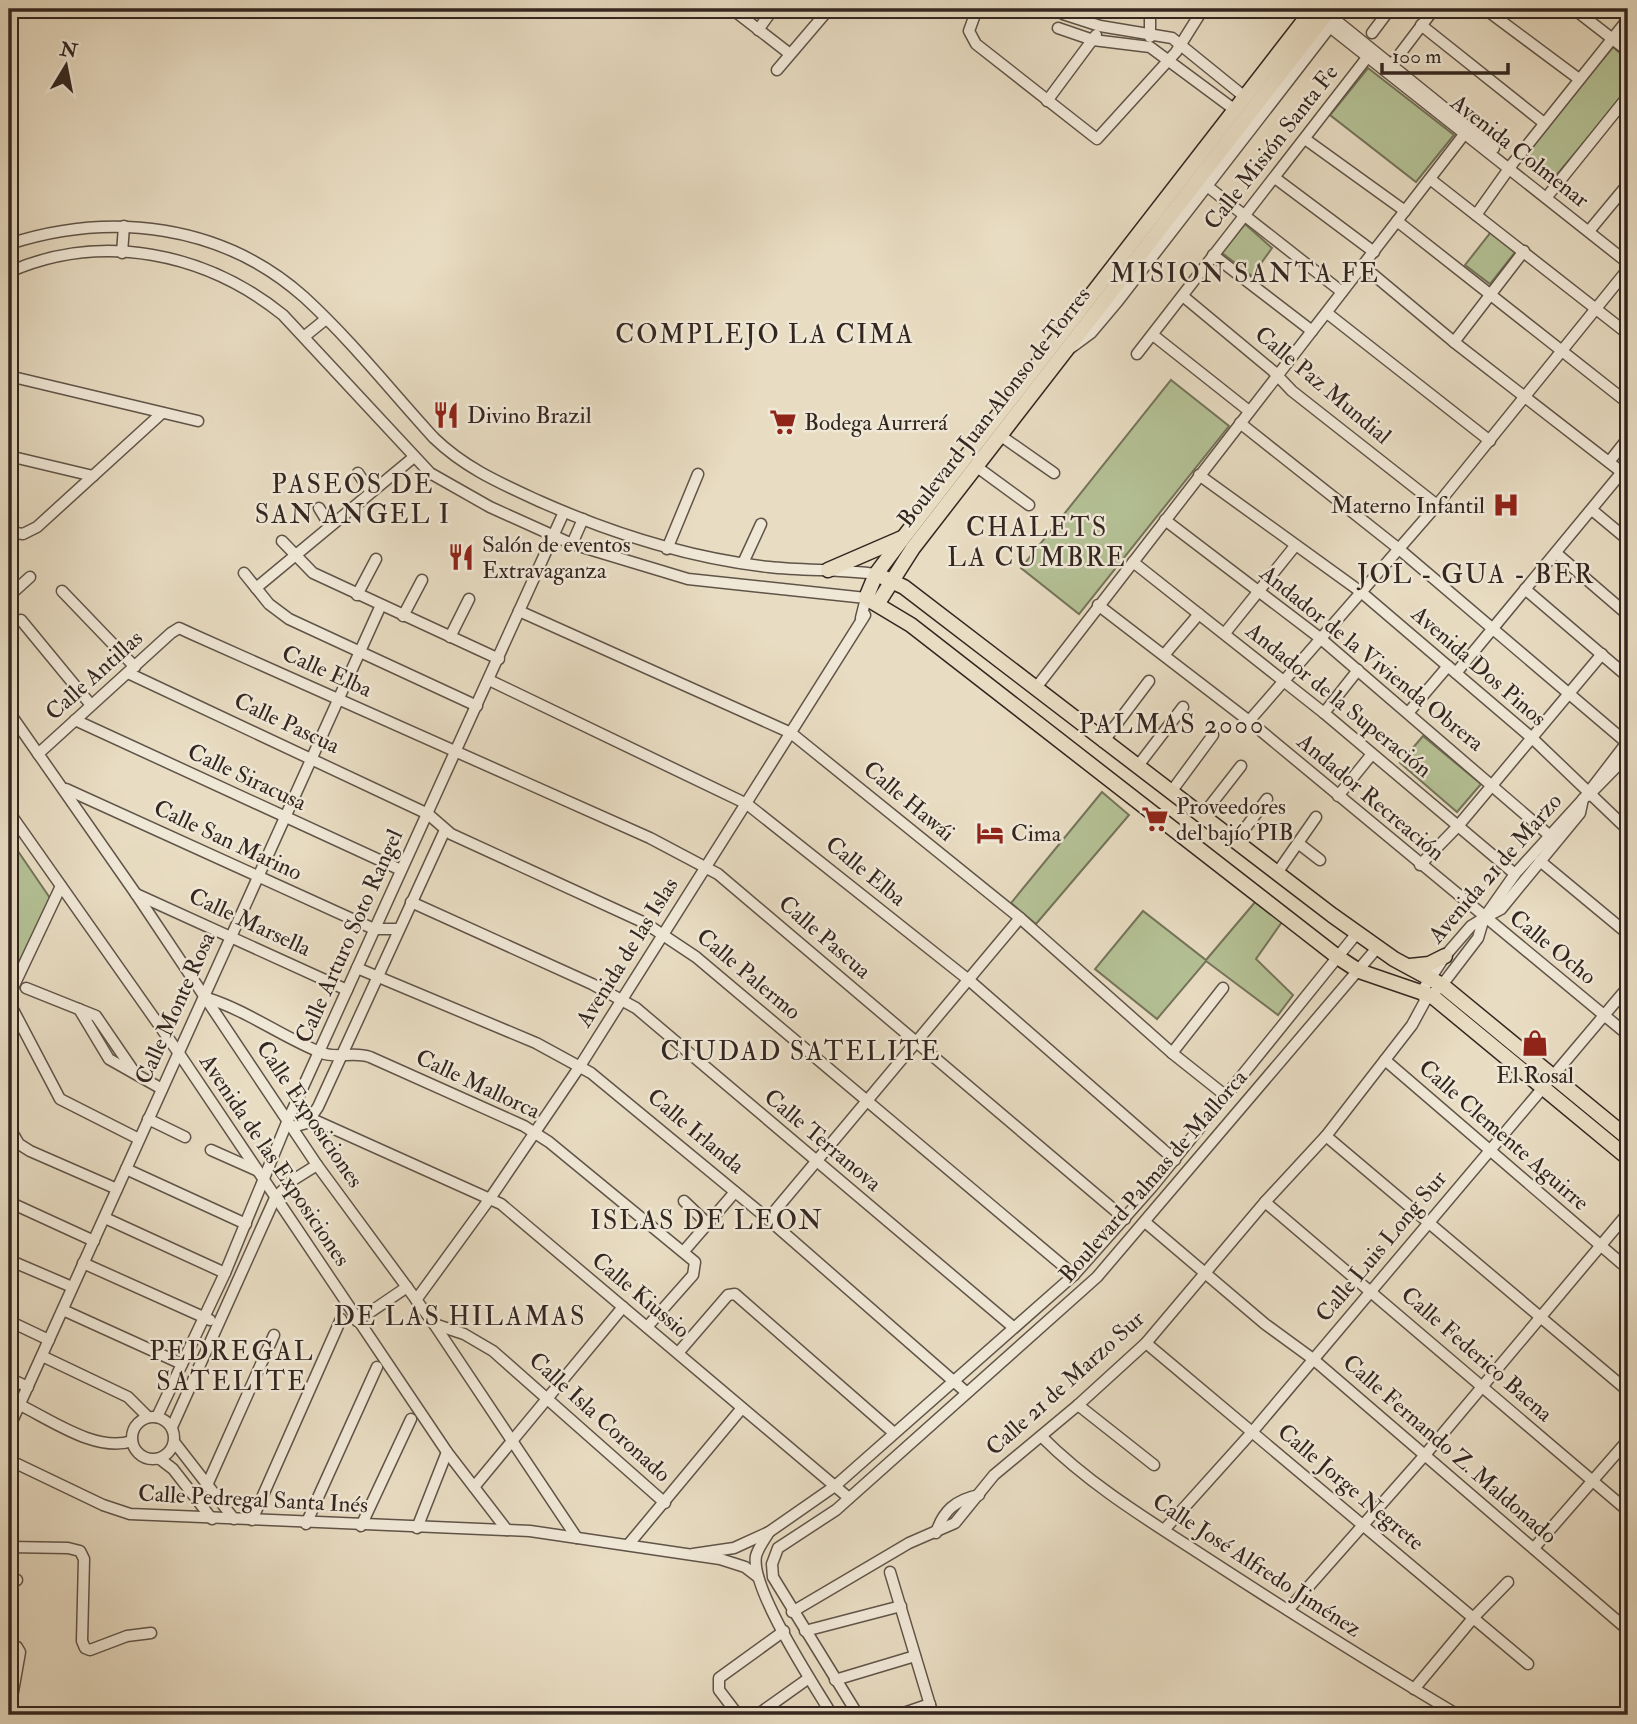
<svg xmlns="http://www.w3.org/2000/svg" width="1637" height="1724" font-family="'IM FELL Double Pica',serif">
<rect width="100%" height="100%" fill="#e8dcc2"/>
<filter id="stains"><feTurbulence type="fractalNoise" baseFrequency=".00286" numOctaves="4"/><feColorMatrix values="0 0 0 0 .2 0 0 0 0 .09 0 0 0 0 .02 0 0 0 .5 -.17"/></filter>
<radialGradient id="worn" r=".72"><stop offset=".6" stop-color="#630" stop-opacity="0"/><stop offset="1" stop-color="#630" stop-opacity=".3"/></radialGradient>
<g fill="#b4c195" stroke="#74745a" stroke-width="2">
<path d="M1613 47 1628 60V90L1549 184 1519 159Z"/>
<path d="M1368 68 1454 135 1416 182 1330 115Z"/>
<path d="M1245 224 1272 248 1252 276 1222 253Z"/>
<path d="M1491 232 1516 251 1490 284 1465 265Z"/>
<path d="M1171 380 1229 426 1079 614 1021 568Z"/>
<path d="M1423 736 1481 784 1457 812 1400 763Z"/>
<path d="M1102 792 1129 815 1036 924 1011 903Z"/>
<path d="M9 838 50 898 9 990Z"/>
<path d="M1256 901 1282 922 1256 959 1293 995 1278 1015 1206 961 1157 1019 1095 969 1143 911 1206 960Z"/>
</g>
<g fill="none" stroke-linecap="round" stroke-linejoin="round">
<defs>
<g id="minor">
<path d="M732 9 790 54"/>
<path d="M977 9 969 31 976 44 1097 139 1176 52 1203 9"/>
<path d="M1485 9 1579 79"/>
<path d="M1574 9 1628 51"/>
<path d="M1327 13 1494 148"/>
<path d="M1063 14 1100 26 1172 38 1246 98"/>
<path d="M1326 24 1628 263"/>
<path d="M1421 25 1544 123"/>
<path d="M1058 28 1093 40 1150 47 1235 110"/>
<path d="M758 30 773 9"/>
<path d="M1372 33 1390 9"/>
<path d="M1150 37V9"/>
<path d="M777 70 829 9"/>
<path d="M1387 71 1434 9"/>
<path d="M1047 101 1096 35"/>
<path d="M1305 139 1405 211"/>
<path d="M1275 178 1374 252"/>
<path d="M1430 179 1628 334"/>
<path d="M1207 186 1342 292"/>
<path d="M1550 193 1628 96"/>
<path d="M1476 215 1513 163 1628 19"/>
<path d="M1397 221 1628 403"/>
<path d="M1589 231 1628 184"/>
<path d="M9 244C111 211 222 224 304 297 351 340 391 391 434 438 465 468 500 483 539 501 613 534 688 558 769 567 805 571 841 569 876 574"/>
<path d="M122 253 124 226"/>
<path d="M1213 255 1312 331"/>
<path d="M1363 266 1454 342 1628 477"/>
<path d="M9 272C102 231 206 253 283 315L430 473 490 507 572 544 688 579 866 598 861 618"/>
<path d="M1184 297 1273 371 1292 391 1437 505"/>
<path d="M1327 313 1490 441"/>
<path d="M1153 335 1249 411"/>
<path d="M305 336 326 319"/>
<path d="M1454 342 1524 251"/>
<path d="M1072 347 1091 333 1118 301 1330 27"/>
<path d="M1137 354 1369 55"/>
<path d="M9 376 198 421"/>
<path d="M1240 423 1399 549 1627 743"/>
<path d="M1001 436 1054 473"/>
<path d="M9 456 93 476"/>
<path d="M1609 462 1628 438"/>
<path d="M977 467 1029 505"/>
<path d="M358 473 370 491"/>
<path d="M1199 475 1361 592 1532 738 1628 830"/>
<path d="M319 508 330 526"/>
<path d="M1592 510 1628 540"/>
<path d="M1165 520 1320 638 1549 835"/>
<path d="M9 532 23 534 37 527 162 413"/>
<path d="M282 541 313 573 499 659"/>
<path d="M572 544 583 519"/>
<path d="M667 549 698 474"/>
<path d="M1556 553 1628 615"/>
<path d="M1133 562 1324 713 1515 874"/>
<path d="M743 563 761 524"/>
<path d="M244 573 269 604 289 619 477 706"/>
<path d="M256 588 414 457"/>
<path d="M1525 589 1628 677"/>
<path d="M62 591 135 667"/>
<path d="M357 595 376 559"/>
<path d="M9 596 30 577"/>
<path d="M1098 605 1249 721 1628 1035"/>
<path d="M519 611 791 733 1020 918 1172 1053 1226 1096"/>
<path d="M403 616 422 580"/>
<path d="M21 620 91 705"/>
<path d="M1225 633 1295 546"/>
<path d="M450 637 469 599"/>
<path d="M1164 655 1199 614"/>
<path d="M128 673 428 814 451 834 645 923 696 957 1074 1275"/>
<path d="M1456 673 1622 472"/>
<path d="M489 680 747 804 970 981 1175 1160"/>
<path d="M1035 689 1469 128"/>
<path d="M9 712 136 894 317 1165 434 1324 577 1538"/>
<path d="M1324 713 1358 670"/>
<path d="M1408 713 1448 666"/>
<path d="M75 720 401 870"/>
<path d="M1249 721 1437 505 1628 269"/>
<path d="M1103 742 1149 681"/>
<path d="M38 754 171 633 179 628 192 634 650 838 718 874 1125 1219"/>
<path d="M1137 767 1183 707"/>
<path d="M66 789 374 929H397"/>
<path d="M1171 792 1213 735"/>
<path d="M1338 796 1372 754"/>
<path d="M1588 796 1628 755"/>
<path d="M9 812 178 1052 447 1452 507 1530"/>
<path d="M1202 816 1241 766"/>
<path d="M1235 842 1267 799"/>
<path d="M1298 843 1320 860"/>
<path d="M1540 861 1628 934"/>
<path d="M1420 865 1458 826 1602 654"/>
<path d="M1277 873 1316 817"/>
<path d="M136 894 347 990"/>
<path d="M411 902 592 984 636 1008 1013 1327"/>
<path d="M1484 918 1501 909 1580 813 1583 799"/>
<path d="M357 968 536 1043 591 1073 768 1219 966 1392"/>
<path d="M26 988 96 1016 135 1073"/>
<path d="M9 996 61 886"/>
<path d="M207 998C248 1011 282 1037 322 1053 337 1059 354 1051 370 1057L524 1126 549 1142 695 1262 693 1275 647 1327"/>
<path d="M1424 998 1422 991 1445 956 1471 926 1484 918 1515 874 1585 797 1628 741"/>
<path d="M9 1002 60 1099 139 1139"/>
<path d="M79 1009 109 1059 162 1089"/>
<path d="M1172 1053 1223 988"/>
<path d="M1385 1060 1628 1269"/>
<path d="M148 1119 185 1137"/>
<path d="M312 1119 501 1204 849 1498"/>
<path d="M9 1127 19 1144 30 1151 117 1189"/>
<path d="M292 1127 307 1123 318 1107 445 830"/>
<path d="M1326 1136 1628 1391"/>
<path d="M211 1150 256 1170"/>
<path d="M126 1169 246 1224"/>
<path d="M684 1201 708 1224"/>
<path d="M9 1202 94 1241"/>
<path d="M1265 1202 1628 1511"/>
<path d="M105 1218 225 1273"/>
<path d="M768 1219 1020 918"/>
<path d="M1145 1222 1265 1324 1313 1359 1628 1630"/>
<path d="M684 1251 735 1192"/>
<path d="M9 1260 72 1287"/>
<path d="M83 1263 210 1320"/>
<path d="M416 1300 491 1197 580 1066 865 615"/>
<path d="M63 1310 182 1364"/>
<path d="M9 1321 49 1340"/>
<path d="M357 1321 407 1287"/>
<path d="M434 1324 464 1334 493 1351 665 1503"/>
<path d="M1146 1343 1528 1664"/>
<path d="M678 1353 728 1295 735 1294 894 1433"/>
<path d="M42 1356 128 1397 148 1417"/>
<path d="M9 1378 28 1387"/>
<path d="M20 1405C51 1420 97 1453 132 1441"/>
<path d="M1078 1405 1154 1465"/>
<circle cx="153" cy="1438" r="21"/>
<path d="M157 1417 225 1273 288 1120 564 512"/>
<path d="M172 1427 275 1198 293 1180 317 1165"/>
<path d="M9 1428 381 605"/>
<path d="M1042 1437C1090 1485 1148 1520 1205 1557 1288 1611 1372 1664 1458 1715"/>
<path d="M175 1443 234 1519"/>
<path d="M160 1459 173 1469 212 1519"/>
<path d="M9 1460 103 1505 130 1514 530 1531 720 1559 745 1567 758 1577"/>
<path d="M208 1483 274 1335"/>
<path d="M474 1487 623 1307"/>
<path d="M252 1520 341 1319"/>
<path d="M306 1524 377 1367"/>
<path d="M361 1526 411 1419"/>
<path d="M417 1528 447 1452"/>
<path d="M1164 1530 1253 1431 1628 987"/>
<path d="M769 1532C765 1539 758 1548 756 1556 750 1588 814 1685 832 1715"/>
<path d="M936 1533C943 1511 955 1500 979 1495"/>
<path d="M628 1545 742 1408"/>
<path d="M9 1547 68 1548 80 1551 84 1559 82 1641 85 1648 90 1650 127 1636 151 1633"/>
<path d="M1534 1548 1628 1440"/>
<path d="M693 1554 734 1548 769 1532 835 1486 1074 1275 1152 1187 1357 933"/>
<path d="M890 1572 933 1715"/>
<path d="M9 1579 17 1580"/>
<path d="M1288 1610 1424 1456 1628 1213"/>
<path d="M792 1612 909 1543 955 1523 994 1475 1078 1405 1146 1343 1265 1202 1326 1136 1412 1025 1425 1001 1442 985 1478 938 1484 918"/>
<path d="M805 1631 901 1606"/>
<path d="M9 1647H17L20 1652 12 1697V1715"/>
<path d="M835 1680 915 1656"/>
<path d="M1414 1689 1474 1617 1508 1582"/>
<path d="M738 1715 719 1690V1678L784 1631"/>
<path d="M757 1715 809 1678"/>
<path d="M858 1715 773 1577 772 1564 778 1548 836 1510 1097 1277 1377 948"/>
<path d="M898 1715 930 1704"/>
</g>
<g id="major">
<path d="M1313 9 903 538 876 574 866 598 911 625 1339 958 1359 971 1432 996 1628 1158"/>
<path d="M828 570 902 538"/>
<path d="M876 574 904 587 1332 915 1394 959 1442 985 1628 1138"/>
<path d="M878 603 913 548 1330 9"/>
<path d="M1410 966 1429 964 1445 956"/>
</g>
</defs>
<use href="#minor" stroke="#605448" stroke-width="13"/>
<use href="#major" stroke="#332620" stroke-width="17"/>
<use href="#minor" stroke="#f0e8d7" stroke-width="10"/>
<use href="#major" stroke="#e8dcc2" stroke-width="14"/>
</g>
<defs>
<symbol id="restaurant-bare" viewBox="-9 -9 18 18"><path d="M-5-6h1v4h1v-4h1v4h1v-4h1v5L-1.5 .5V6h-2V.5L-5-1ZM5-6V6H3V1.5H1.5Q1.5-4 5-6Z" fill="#8f2418" stroke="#f0e8d7" stroke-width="2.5" paint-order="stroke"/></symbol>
<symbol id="supermarket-bare" viewBox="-9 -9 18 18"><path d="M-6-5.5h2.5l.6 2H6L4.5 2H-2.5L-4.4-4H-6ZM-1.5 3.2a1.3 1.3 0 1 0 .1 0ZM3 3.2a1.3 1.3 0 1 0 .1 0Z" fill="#8f2418" stroke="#f0e8d7" stroke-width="2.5" paint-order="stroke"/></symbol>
<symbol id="hospital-bare" viewBox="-9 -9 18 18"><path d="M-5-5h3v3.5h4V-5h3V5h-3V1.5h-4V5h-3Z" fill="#8f2418" stroke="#f0e8d7" stroke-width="2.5" paint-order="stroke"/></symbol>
<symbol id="hotel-bare" viewBox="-9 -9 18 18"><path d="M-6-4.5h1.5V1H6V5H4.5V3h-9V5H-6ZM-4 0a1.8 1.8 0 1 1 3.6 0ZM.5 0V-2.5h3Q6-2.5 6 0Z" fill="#8f2418" stroke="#f0e8d7" stroke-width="2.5" paint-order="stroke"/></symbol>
<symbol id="shop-bare" viewBox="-9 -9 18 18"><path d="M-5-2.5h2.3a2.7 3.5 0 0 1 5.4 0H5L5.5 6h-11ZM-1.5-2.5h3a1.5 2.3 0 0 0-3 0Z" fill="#8f2418" stroke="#f0e8d7" stroke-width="2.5" paint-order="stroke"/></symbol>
</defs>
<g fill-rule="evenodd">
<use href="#restaurant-bare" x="427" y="396" width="38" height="38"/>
<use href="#supermarket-bare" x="764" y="403" width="38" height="38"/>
<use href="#hospital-bare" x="1487" y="486" width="38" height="38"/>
<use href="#restaurant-bare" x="442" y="538" width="38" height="38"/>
<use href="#supermarket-bare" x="1136" y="800" width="38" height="38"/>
<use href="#hotel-bare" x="971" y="814" width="38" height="38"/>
<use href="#shop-bare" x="1516" y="1024" width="38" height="38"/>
</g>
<g text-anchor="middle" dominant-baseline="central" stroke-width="5" stroke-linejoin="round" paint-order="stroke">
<g font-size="23" fill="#332620" stroke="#f0e8d7">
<text transform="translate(1271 147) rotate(-52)">Calle Misión Santa Fe</text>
<text transform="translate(1520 151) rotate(38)">Avenida Colmenar</text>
<text transform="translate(1323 385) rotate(40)">Calle Paz Mundial</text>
<text transform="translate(994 407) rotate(-52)">Boulevard Juan Alonso de Torres</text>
<text transform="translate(1372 658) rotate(39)">Andador de la Vivienda Obrera</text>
<text transform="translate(1479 666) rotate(41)">Avenida Dos Pinos</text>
<text transform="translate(327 671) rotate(24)">Calle Elba</text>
<text transform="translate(94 675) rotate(-42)">Calle Antillas</text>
<text transform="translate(1339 700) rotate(39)">Andador de la Superación</text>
<text transform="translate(287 723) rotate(25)">Calle Pascua</text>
<text transform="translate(247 777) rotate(25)">Calle Siracusa</text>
<text transform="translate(1371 797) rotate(40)">Andador Recreación</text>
<text transform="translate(909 801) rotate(40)">Calle Hawái</text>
<text transform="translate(228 840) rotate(25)">Calle San Marino</text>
<text transform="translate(1495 868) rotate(-49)">Avenida 21 de Marzo</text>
<text transform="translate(866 871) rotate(39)">Calle Elba</text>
<text transform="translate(250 922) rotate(25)">Calle Marsella</text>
<text transform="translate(349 936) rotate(-66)">Calle Arturo Soto Rangel</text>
<text transform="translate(825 937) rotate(41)">Calle Pascua</text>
<text transform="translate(1553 947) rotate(39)">Calle Ocho</text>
<text transform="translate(627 952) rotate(-58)">Avenida de las Islas</text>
<text transform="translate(749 974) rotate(40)">Calle Palermo</text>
<text transform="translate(175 1008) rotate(-66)">Calle Monte Rosa</text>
<text transform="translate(478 1084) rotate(25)">Calle Mallorca</text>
<text transform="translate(310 1114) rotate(56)">Calle Exposiciones</text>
<text transform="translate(696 1131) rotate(40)">Calle Irlanda</text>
<text transform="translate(1504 1135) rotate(41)">Calle Clemente Aguirre</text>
<text transform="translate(823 1140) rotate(40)">Calle Terranova</text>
<text transform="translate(275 1160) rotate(56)">Avenida de las Exposiciones</text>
<text transform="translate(1153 1176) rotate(-49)">Boulevard Palmas de Mallorca</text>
<text transform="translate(1381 1246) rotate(-50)">Calle Luis Long Sur</text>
<text transform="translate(641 1295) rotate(40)">Calle Kiussio</text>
<text transform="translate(1477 1354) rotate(41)">Calle Federico Baena</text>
<text transform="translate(1065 1383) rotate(-42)">Calle 21 de Marzo Sur</text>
<text transform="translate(600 1417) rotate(42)">Calle Isla Coronado</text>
<text transform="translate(1450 1449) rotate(41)">Calle Fernando Z. Maldonado</text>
<text transform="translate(1351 1487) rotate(40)">Calle Jorge Negrete</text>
<text transform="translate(253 1499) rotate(3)">Calle Pedregal Santa Inés</text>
<text transform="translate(1257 1565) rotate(33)">Calle José Alfredo Jiménez</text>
</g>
<g font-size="23" fill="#332620" stroke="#f0e8d7" text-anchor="start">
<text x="467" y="415">Divino Brazil</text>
<text x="804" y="422">Bodega Aurrerá</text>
<text x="1485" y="505" text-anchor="end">Materno Infantil</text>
<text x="482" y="544">Salón de eventos<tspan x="482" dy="26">Extravaganza</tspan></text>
<text x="1176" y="806">Proveedores<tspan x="1176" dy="26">del bajío PIB</tspan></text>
<text x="1011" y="833">Cima</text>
<text x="1535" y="1075" text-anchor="middle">El Rosal</text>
</g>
<g font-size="26" letter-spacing="2" fill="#332620" stroke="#f0e8d7">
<text x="1245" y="274">MISION SANTA FE</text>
<text x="765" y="335">COMPLEJO LA CIMA</text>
<text x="353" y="485">PASEOS DE<tspan x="353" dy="30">SAN ANGEL I</tspan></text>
<text x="1037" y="528">CHALETS<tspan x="1037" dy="30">LA CUMBRE</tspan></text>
<text x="1476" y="575">JOL - GUA - BER</text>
<text x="1172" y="725">PALMAS 2000</text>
<text x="801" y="1052">CIUDAD SATELITE</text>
<text x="707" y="1221">ISLAS DE LEON</text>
<text x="460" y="1317">DE LAS HILAMAS</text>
<text x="232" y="1352">PEDREGAL<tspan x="232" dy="30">SATELITE</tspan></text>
</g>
</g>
<rect width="1637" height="1724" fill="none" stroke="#e8dcc2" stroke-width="35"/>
<rect x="10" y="10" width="1616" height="1703" fill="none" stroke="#332620" stroke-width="3.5"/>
<rect x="18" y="18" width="1602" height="1689" fill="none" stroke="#332620" stroke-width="2"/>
<g transform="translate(66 66) rotate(10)" stroke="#f0e8d7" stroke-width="5" paint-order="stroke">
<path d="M0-5L12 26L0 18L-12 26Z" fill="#332620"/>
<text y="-10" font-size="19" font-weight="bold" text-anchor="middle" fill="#332620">N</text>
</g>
<path d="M1382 63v10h126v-10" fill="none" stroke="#332620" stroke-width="3.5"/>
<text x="1392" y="63" font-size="21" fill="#332620" stroke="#f0e8d7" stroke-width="5" paint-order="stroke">100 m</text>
<rect width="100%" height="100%" filter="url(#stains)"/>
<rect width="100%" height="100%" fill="url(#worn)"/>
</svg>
